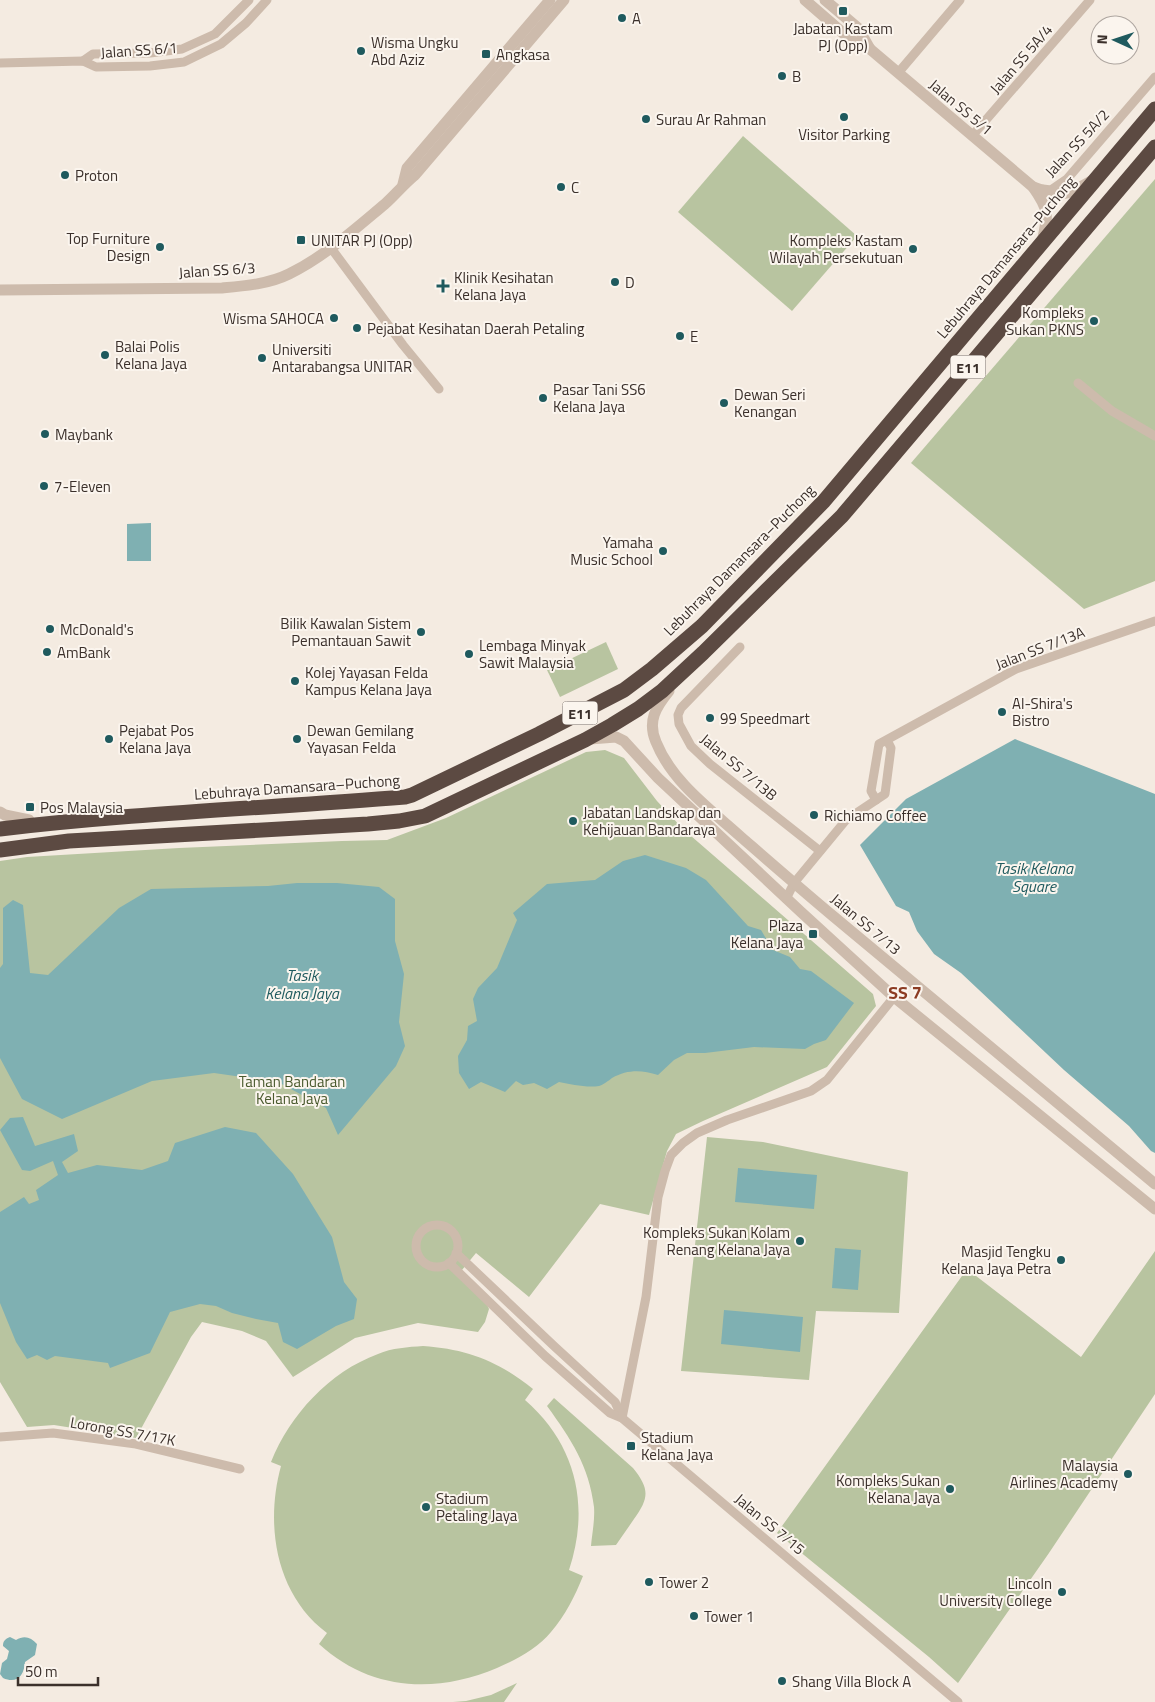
<svg xmlns="http://www.w3.org/2000/svg" width="1155" height="1702" font-family="'Titillium Web',sans-serif">
<rect width="100%" height="100%" fill="#f4ebe1"/>
<g fill="#b8c4a0">
<path d="M743 136 857 236 792 311 678 212Z"/>
<path d="M1155 179V581L1084 609 911 463Z"/>
<path d="M606 642 618 669 560 697 547 670Z"/>
<path d="M605 750 624 758 657 801 683 829 873 994 876 1006 827 1067 703 1121 676 1134 667 1151 649 1215 600 1204 529 1297 476 1253 457 1276 484 1297 489 1309 485 1322 478 1332 418 1323 355 1338 293 1377 266 1341 242 1331 202 1322 191 1337 136 1438 54 1425 27 1427 0 1382V861L27 857 179 848 342 841 387 840 446 818 586 752Z"/>
<path d="M707 1137 763 1142 908 1172 899 1313 816 1311 809 1380 681 1371Z"/>
<path d="M1155 1251V1394L1049 1553 958 1683 929 1657 777 1533 967 1269 1081 1357Z"/>
<path d="M423 1346C467 1349 498 1361 533 1389L525 1400C577 1445 590 1507 569 1570L583 1576C575 1596 565 1616 551 1632 538 1648 516 1660 497 1668 436 1694 370 1691 319 1644L327 1633C275 1594 265 1524 281 1466L271 1462C290 1415 329 1372 378 1354 392 1348 408 1347 423 1346Z"/>
<path d="M554 1398 633 1468C650 1489 649 1498 634 1519 628 1528 622 1536 616 1545L591 1546C592 1534 595 1520 594 1507 589 1466 571 1439 547 1406Z"/>
<path d="M517 1683 504 1702H453L466 1701 491 1695Z"/>
</g>
<g fill="#7fb0b2">
<path d="M151 523V561H127V524Z"/>
<path d="M1015 739 1155 794V1153L1151 1151 1129 1126 1064 1070 961 973 934 954 917 931 909 912 896 906 860 845 906 799Z"/>
<path d="M645 855 686 868 706 880 748 926 761 930 773 950 790 957 800 969 811 971 854 1003 826 1040 814 1044 805 1049 754 1047 705 1053H687L674 1060 658 1075C642 1070 628 1069 612 1078 608 1081 603 1085 599 1086 586 1088 571 1084 559 1082L547 1089 534 1083 523 1085 516 1081 505 1092 481 1082 469 1089 459 1073 458 1056 467 1040 468 1026 477 1021 473 999 478 988 497 968 517 920 513 913 547 884 595 880 623 861Z"/>
<path d="M297 883H337L379 887 395 899V941L404 974 399 1022 405 1046 396 1066 338 1135 326 1108 278 1082 214 1073 152 1081 62 1119 22 1099 0 1058V968L3 964V908L13 900 23 905 30 973 48 975 119 908 151 889 268 886Z"/>
<path d="M23 1117 35 1146 74 1134 78 1151 62 1162 68 1173 97 1165 142 1170 168 1161 175 1143 225 1127 256 1133 293 1174 332 1237 344 1282 357 1299 354 1319 336 1326 297 1349 283 1342 278 1323 256 1319 232 1313 216 1306 200 1304 170 1312 150 1353 110 1368 108 1363 55 1356 47 1360 37 1355 27 1359 16 1342 0 1303V1212L24 1197 29 1204 39 1200 36 1190 58 1175 53 1161 30 1171 22 1170 0 1130 10 1118Z"/>
<path d="M738 1168 817 1175 814 1209 735 1202Z"/>
<path d="M835 1248 861 1250 858 1290 832 1288Z"/>
<path d="M724 1310 803 1317 800 1352 721 1344Z"/>
<path d="M10 1637 16 1640C24 1635 31 1637 37 1644L35 1655 25 1662C24 1676 17 1684 3 1678L0 1674 2 1663 7 1659 9 1651 3 1646C3 1641 5 1639 10 1637Z"/>
</g>
<g fill="none" stroke-linecap="round" stroke-linejoin="round">
<g stroke="#cdbbac" stroke-width="9">
<path d="M83 61 93 54 150 53 182 49 215 34 249 0"/>
<path d="M0 63 83 61 96 67 150 66 184 62 221 44 246 23 267 0"/>
<path d="M898 73 960 0"/>
<path d="M972 136 1090 0"/>
<path d="M1043 189 1051 190 1067 179 1155 77"/>
<path d="M331 248 403 345 439 389"/>
<path d="M1078 383 1112 411 1155 436"/>
<path d="M740 647 681 708 678 715 679 724 691 746 710 764 820 851"/>
<path d="M887 740 891 748 885 794 876 800 871 791 879 744 1016 669 1155 621"/>
<path d="M786 899 794 883 846 820 876 800"/>
<circle cx="437" cy="1246" r="21"/>
<path d="M456 1253 554 1346 615 1402 622 1417"/>
<path d="M449 1263 545 1356 610 1413 622 1418 958 1702"/>
<path d="M622 1418 646 1297 658 1197 665 1171 671 1155 683 1143 697 1133 727 1120 811 1091 827 1080 894 997"/>
<path d="M0 1437 53 1433 136 1444 240 1469"/>
</g>
<g stroke="#cdbbac" stroke-width="11">
<path d="M805 0 851 40 870 49 1033 187C1050 211 1048 215 1042 242"/>
<path d="M825 0 858 28 870 49"/>
<path d="M403 184 407 168 550 0"/>
<path d="M1033 187C1062 198 1065 196 1091 181"/>
<path d="M0 290 222 288C244 286 269 284 289 274 324 257 355 229 385 204 395 195 404 184 415 175L564 0"/>
<path d="M669 691C656 707 647 721 656 742 672 782 710 809 741 837 771 863 802 890 833 916 940 1005 1048 1095 1155 1184"/>
<path d="M590 739 616 737 624 741 658 778 801 912 894 997 1155 1209"/>
<path d="M0 812 5 815 29 820"/>
</g>
<g stroke="#5c4a42" stroke-width="15">
<path d="M0 829C135 813 270 808 405 797L412 795 539 734 624 690 652 669 702 626 824 501 1155 109"/>
<path d="M0 850 69 841 368 824 399 821 425 816 585 740 612 725 638 709 662 691 703 653 842 516 1155 147"/>
</g>
</g>
<g fill="#1f5a5e" stroke="#fbf5ee" stroke-width="2">
<rect x="838" y="6" width="10" height="10" rx="2.5"/>
<circle cx="622" cy="18" r="5"/>
<circle cx="361" cy="51" r="5"/>
<rect x="481" y="49" width="10" height="10" rx="2.5"/>
<circle cx="782" cy="76" r="5"/>
<circle cx="844" cy="117" r="5"/>
<circle cx="646" cy="119" r="5"/>
<circle cx="65" cy="175" r="5"/>
<circle cx="561" cy="187" r="5"/>
<rect x="296" y="235" width="10" height="10" rx="2.5"/>
<circle cx="160" cy="247" r="5"/>
<circle cx="913" cy="249" r="5"/>
<circle cx="615" cy="282" r="5"/>
<path d="M440.5 278.5h5v5h5v5h-5v5h-5v-5h-5v-5h5z"/>
<circle cx="334" cy="318" r="5"/>
<circle cx="1094" cy="321" r="5"/>
<circle cx="357" cy="328" r="5"/>
<circle cx="680" cy="336" r="5"/>
<circle cx="105" cy="355" r="5"/>
<circle cx="262" cy="358" r="5"/>
<circle cx="543" cy="398" r="5"/>
<circle cx="724" cy="403" r="5"/>
<circle cx="45" cy="434" r="5"/>
<circle cx="44" cy="486" r="5"/>
<circle cx="663" cy="551" r="5"/>
<circle cx="50" cy="629" r="5"/>
<circle cx="421" cy="632" r="5"/>
<circle cx="47" cy="652" r="5"/>
<circle cx="469" cy="654" r="5"/>
<circle cx="295" cy="681" r="5"/>
<circle cx="1002" cy="712" r="5"/>
<circle cx="710" cy="718" r="5"/>
<circle cx="109" cy="739" r="5"/>
<circle cx="297" cy="739" r="5"/>
<rect x="25" y="802" width="10" height="10" rx="2.5"/>
<circle cx="814" cy="815" r="5"/>
<circle cx="573" cy="821" r="5"/>
<rect x="808" y="929" width="10" height="10" rx="2.5"/>
<circle cx="800" cy="1241" r="5"/>
<circle cx="1061" cy="1260" r="5"/>
<rect x="626" y="1441" width="10" height="10" rx="2.5"/>
<circle cx="1128" cy="1474" r="5"/>
<circle cx="950" cy="1489" r="5"/>
<circle cx="426" cy="1507" r="5"/>
<circle cx="649" cy="1582" r="5"/>
<circle cx="1062" cy="1592" r="5"/>
<circle cx="694" cy="1616" r="5"/>
<circle cx="782" cy="1681" r="5"/>
</g>
<g text-anchor="middle" dominant-baseline="central" stroke-width="4" stroke-linejoin="round" paint-order="stroke">
<g fill="#fbf5ee" stroke="#756b66" stroke-width="1">
<rect x="950.5" y="355.5" width="35" height="23" rx="4"/>
<rect x="562.5" y="701.5" width="35" height="23" rx="4"/>
</g>
<g font-size="14" font-weight="bold" fill="#3b302b">
<text x="968" y="367">E11</text>
<text x="580" y="713">E11</text>
</g>
<g font-size="15" fill="#3b302b" stroke="#fbf5ee" text-anchor="start">
<text x="632" y="18">A</text>
<text x="843" y="28" text-anchor="middle">Jabatan Kastam<tspan x="843" dy="17">PJ (Opp)</tspan></text>
<text x="371" y="42">Wisma Ungku<tspan x="371" dy="17">Abd Aziz</tspan></text>
<text x="496" y="54">Angkasa</text>
<text x="792" y="76">B</text>
<text x="656" y="119">Surau Ar Rahman</text>
<text x="844" y="134" text-anchor="middle">Visitor Parking</text>
<text x="75" y="175">Proton</text>
<text x="571" y="187">C</text>
<text x="150" y="238" text-anchor="end">Top Furniture<tspan x="150" dy="17">Design</tspan></text>
<text x="311" y="240">UNITAR PJ (Opp)</text>
<text x="903" y="240" text-anchor="end">Kompleks Kastam<tspan x="903" dy="17">Wilayah Persekutuan</tspan></text>
<text x="454" y="277">Klinik Kesihatan<tspan x="454" dy="17">Kelana Jaya</tspan></text>
<text x="625" y="282">D</text>
<text x="1084" y="312" text-anchor="end">Kompleks<tspan x="1084" dy="17">Sukan PKNS</tspan></text>
<text x="324" y="318" text-anchor="end">Wisma SAHOCA</text>
<text x="367" y="328">Pejabat Kesihatan Daerah Petaling</text>
<text x="690" y="336">E</text>
<text x="115" y="346">Balai Polis<tspan x="115" dy="17">Kelana Jaya</tspan></text>
<text x="272" y="349">Universiti<tspan x="272" dy="17">Antarabangsa UNITAR</tspan></text>
<text x="553" y="389">Pasar Tani SS6<tspan x="553" dy="17">Kelana Jaya</tspan></text>
<text x="734" y="394">Dewan Seri<tspan x="734" dy="17">Kenangan</tspan></text>
<text x="55" y="434">Maybank</text>
<text x="54" y="486">7-Eleven</text>
<text x="653" y="542" text-anchor="end">Yamaha<tspan x="653" dy="17">Music School</tspan></text>
<text x="411" y="623" text-anchor="end">Bilik Kawalan Sistem<tspan x="411" dy="17">Pemantauan Sawit</tspan></text>
<text x="60" y="629">McDonald's</text>
<text x="479" y="645">Lembaga Minyak<tspan x="479" dy="17">Sawit Malaysia</tspan></text>
<text x="57" y="652">AmBank</text>
<text x="305" y="672">Kolej Yayasan Felda<tspan x="305" dy="17">Kampus Kelana Jaya</tspan></text>
<text x="1012" y="703">Al-Shira's<tspan x="1012" dy="17">Bistro</tspan></text>
<text x="720" y="718">99 Speedmart</text>
<text x="119" y="730">Pejabat Pos<tspan x="119" dy="17">Kelana Jaya</tspan></text>
<text x="307" y="730">Dewan Gemilang<tspan x="307" dy="17">Yayasan Felda</tspan></text>
<text x="40" y="807">Pos Malaysia</text>
<text x="583" y="812">Jabatan Landskap dan<tspan x="583" dy="17">Kehijauan Bandaraya</tspan></text>
<text x="824" y="815">Richiamo Coffee</text>
<text x="803" y="925" text-anchor="end">Plaza<tspan x="803" dy="17">Kelana Jaya</tspan></text>
<text x="790" y="1232" text-anchor="end">Kompleks Sukan Kolam<tspan x="790" dy="17">Renang Kelana Jaya</tspan></text>
<text x="1051" y="1251" text-anchor="end">Masjid Tengku<tspan x="1051" dy="17">Kelana Jaya Petra</tspan></text>
<text x="641" y="1437">Stadium<tspan x="641" dy="17">Kelana Jaya</tspan></text>
<text x="1118" y="1465" text-anchor="end">Malaysia<tspan x="1118" dy="17">Airlines Academy</tspan></text>
<text x="940" y="1480" text-anchor="end">Kompleks Sukan<tspan x="940" dy="17">Kelana Jaya</tspan></text>
<text x="436" y="1498">Stadium<tspan x="436" dy="17">Petaling Jaya</tspan></text>
<text x="659" y="1582">Tower 2</text>
<text x="1052" y="1583" text-anchor="end">Lincoln<tspan x="1052" dy="17">University College</tspan></text>
<text x="704" y="1616">Tower 1</text>
<text x="792" y="1681">Shang Villa Block A</text>
</g>
<g font-size="15" fill="#3b302b" stroke="#fbf5ee">
<text transform="translate(139 50) rotate(-4)">Jalan SS 6/1</text>
<text transform="translate(1021 59) rotate(-49)">Jalan SS 5A/4</text>
<text transform="translate(961 107) rotate(40)">Jalan SS 5/1</text>
<text transform="translate(1077 143) rotate(-47)">Jalan SS 5A/2</text>
<text transform="translate(1006 257) rotate(-50)">Lebuhraya Damansara–Puchong</text>
<text transform="translate(217 270) rotate(-4)">Jalan SS 6/3</text>
<text transform="translate(739 560) rotate(-45)">Lebuhraya Damansara–Puchong</text>
<text transform="translate(1040 648) rotate(-21)">Jalan SS 7/13A</text>
<text transform="translate(739 767) rotate(40)">Jalan SS 7/13B</text>
<text transform="translate(297 787) rotate(-4)">Lebuhraya Damansara–Puchong</text>
<text transform="translate(866 924) rotate(40)">Jalan SS 7/13</text>
<text transform="translate(123 1431) rotate(10)">Lorong SS 7/17K</text>
<text transform="translate(770 1524) rotate(40)">Jalan SS 7/15</text>
</g>
<g font-size="15" fill="#4a5a2e" stroke="#fbf5ee">
<text x="292" y="1081">Taman Bandaran<tspan x="292" dy="17">Kelana Jaya</tspan></text>
</g>
<g font-size="16" font-style="italic" fill="#1f5a5e" stroke="#fbf5ee">
<text x="1034" y="868">Tasik Kelana<tspan x="1034" dy="18">Square</tspan></text>
<text x="302" y="975">Tasik<tspan x="302" dy="18">Kelana Jaya</tspan></text>
</g>
<g font-size="18" font-weight="bold" fill="#8c3b22" stroke="#fbf5ee">
<text x="905" y="992">SS 7</text>
</g>
</g>
<g transform="translate(1115 40) rotate(273)"><circle r="24" fill="#fbf5ee" stroke="#aea6a0"/>
<path d="M0-4L9 19L0 12L-9 19Z" fill="#1f5a5e"/>
<text y="-8" font-size="14" font-weight="bold" text-anchor="middle" fill="#3b302b">N</text>
</g>
<path d="M18 1677v8h80v-8" fill="none" stroke="#3b302b" stroke-width="2.5"/>
<text x="25" y="1677" font-size="15" fill="#3b302b" stroke="#fbf5ee" stroke-width="4" paint-order="stroke">50 m</text>
</svg>
